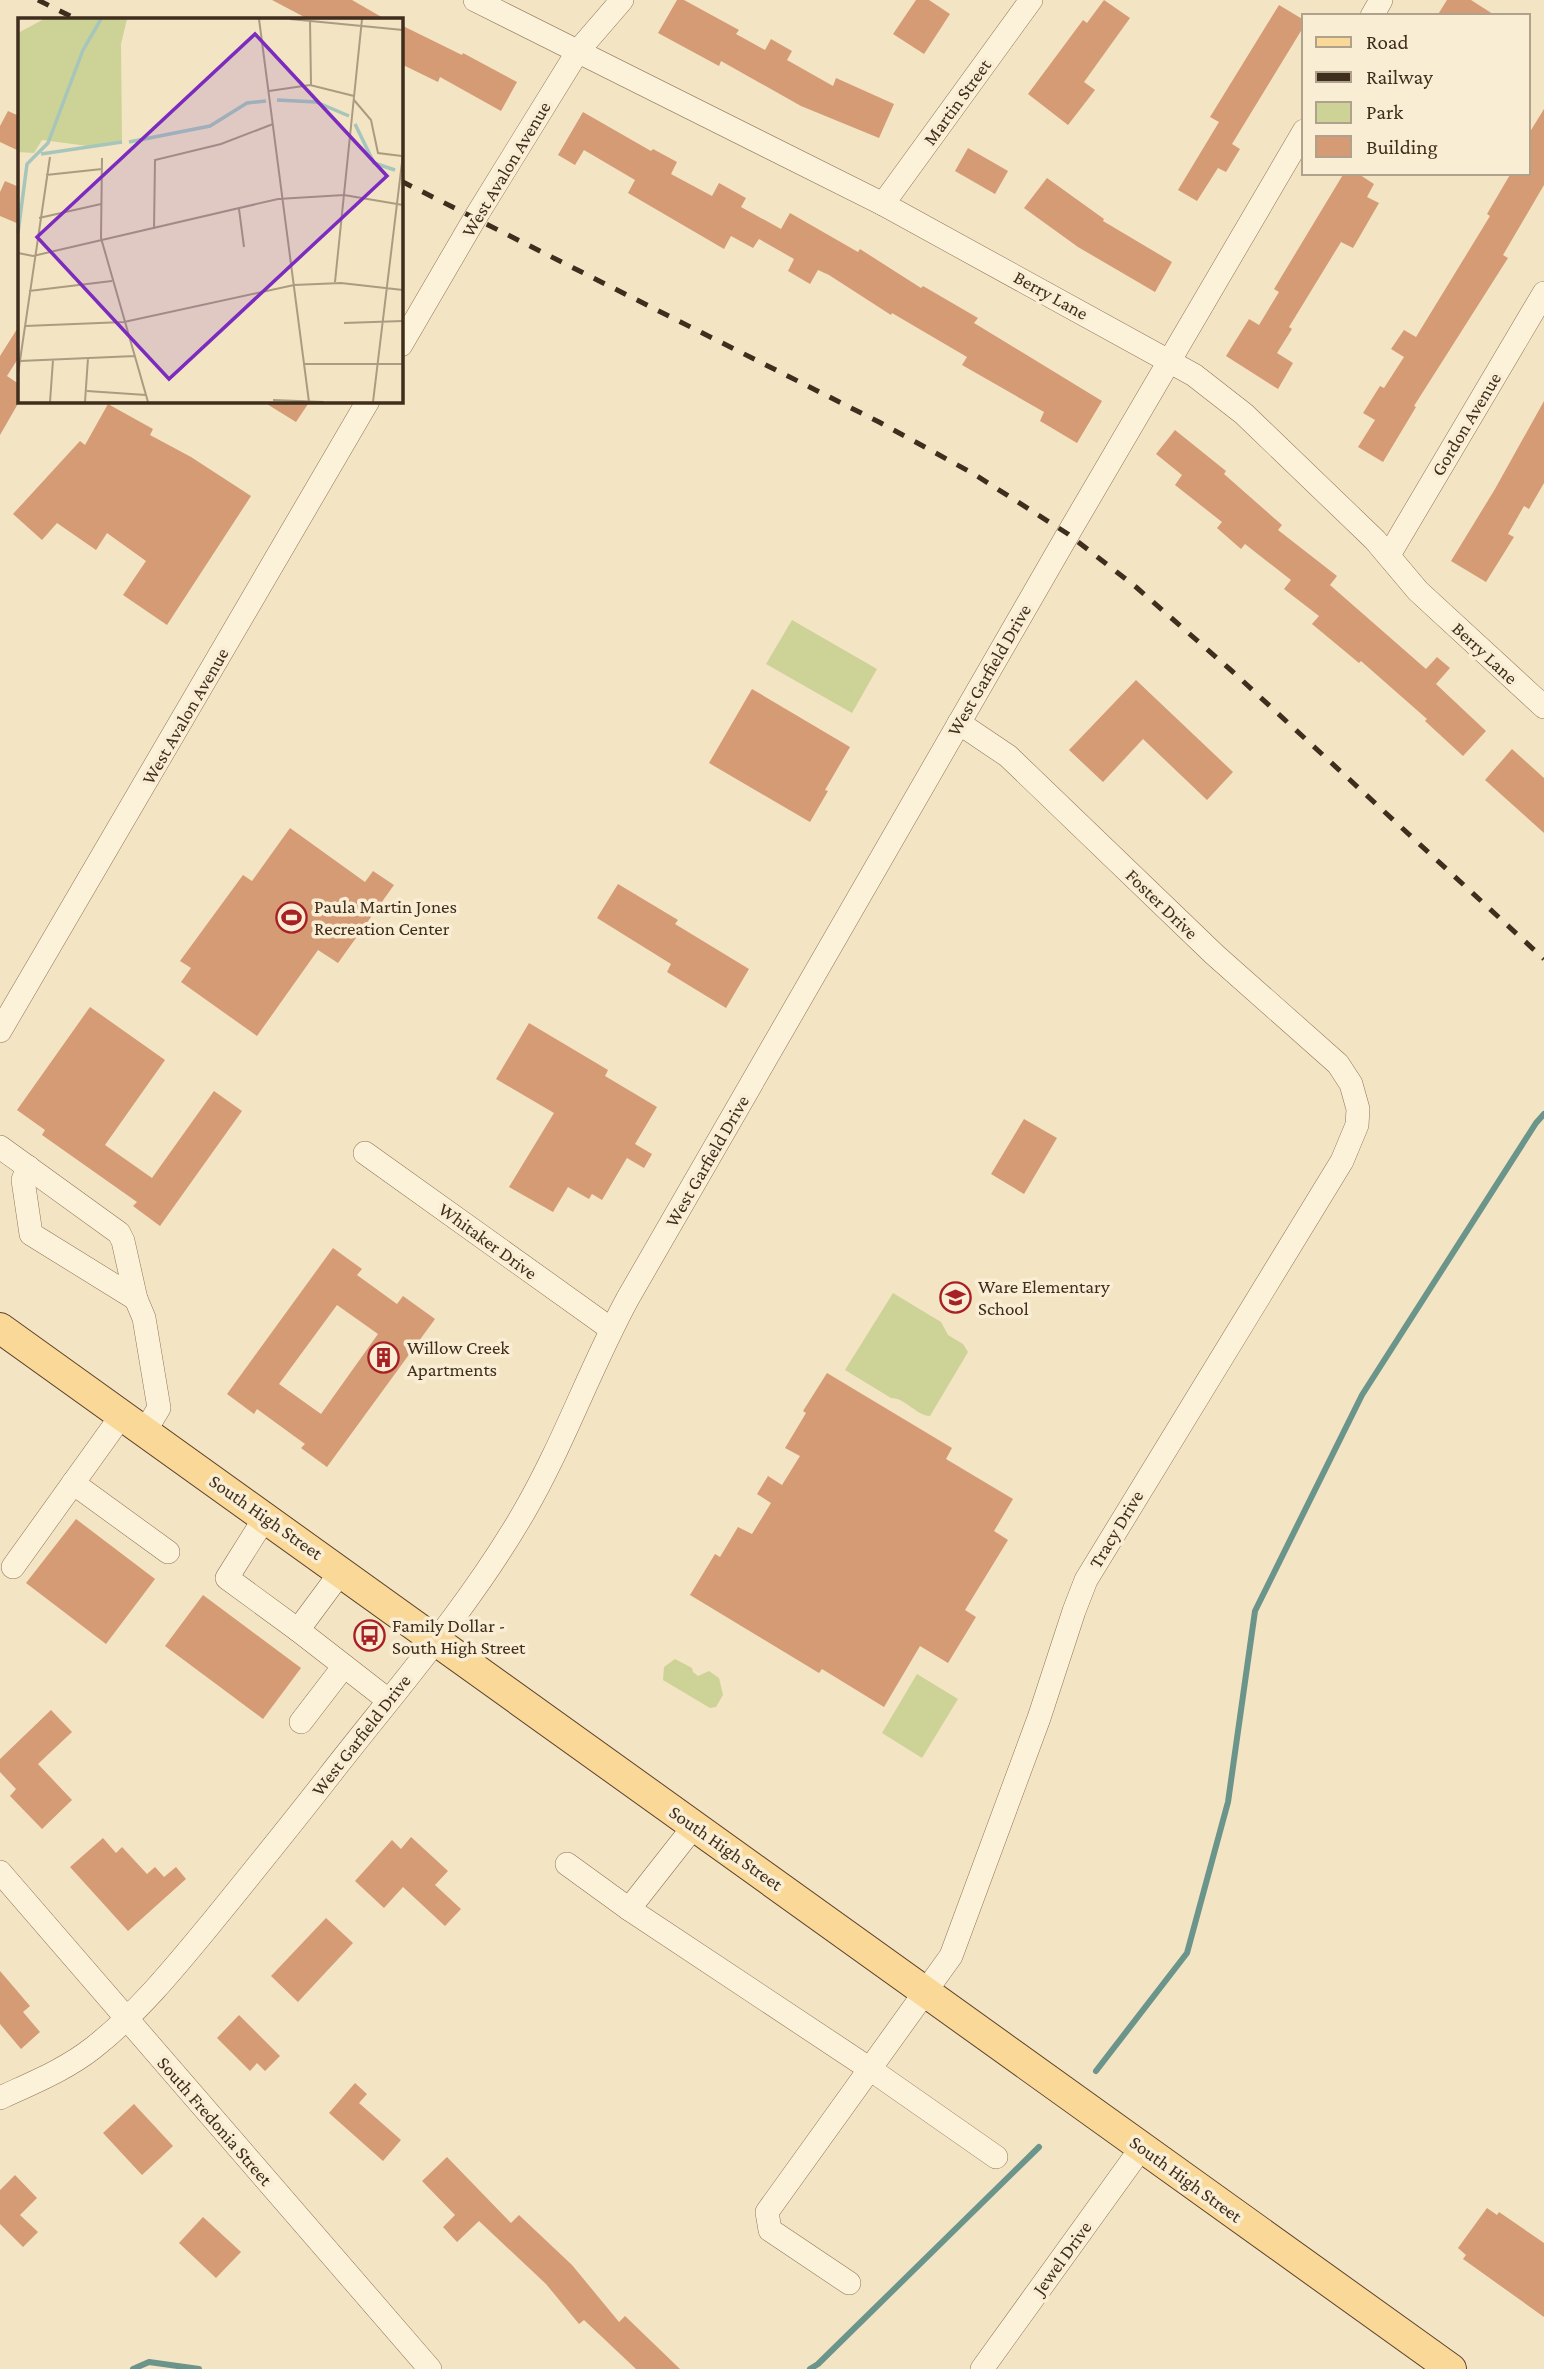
<svg xmlns="http://www.w3.org/2000/svg" width="1544" height="2369" font-family="'Crimson Pro',serif">
<rect width="100%" height="100%" fill="#f3e4c4"/>
<g fill="#cdd396">
<path d="M792 620 877 669 852 713 766 664Z"/>
<path d="M893 1293 941 1322 948 1335 963 1344 968 1352 930 1416C915 1415 906 1398 891 1398L845 1370Z"/>
<path d="M675 1659 692 1668 693 1672 698 1676 709 1671 719 1678 723 1695 716 1707 710 1708 663 1680 664 1667Z"/>
<path d="M917 1674 958 1699 922 1758 882 1733Z"/>
</g>
<g fill="none" stroke-linecap="round" stroke-linejoin="round">
<g stroke="#6b958a" stroke-width="6">
<path d="M1096 2071 1187 1953 1228 1802 1255 1611 1362 1395 1536 1123 1544 1114"/>
<path d="M133 2369 149 2362 199 2369"/>
<path d="M810 2369 818 2364 1039 2147"/>
</g>
</g>
<g fill="#d59b75" fill-rule="evenodd">
<path d="M272 0H352L385 19H308Z"/>
<path d="M677 0H684L739 30 736 34 765 50 771 39 792 51 787 60 833 86 836 78 894 104 879 138 801 106 721 61 719 66 658 33Z"/>
<path d="M916 0H929L950 14 924 54 893 34Z"/>
<path d="M1104 0 1130 18 1084 82 1095 90 1068 125 1028 94 1083 20 1087 23Z"/>
<path d="M1447 0H1471L1496 16H1437Z"/>
<path d="M1279 5 1304 20V26L1232 144 1240 149 1226 172 1218 168 1197 201 1178 190 1219 122 1210 117Z"/>
<path d="M401 25 462 55 463 53 517 82 501 111 440 77 438 82 401 64Z"/>
<path d="M1544 109V185L1503 255 1508 258 1414 406 1416 407 1383 462 1358 447 1375 420 1363 413 1380 386 1384 388 1404 357 1391 349 1404 330 1416 337 1490 216 1487 214 1511 173H1528V135Z"/>
<path d="M8 111 19 116V151L0 142V126Z"/>
<path d="M583 112 651 151 653 149 677 162 671 174 712 196 719 183 746 198 741 207 781 229 790 213 858 252 860 249 921 288 923 286 978 318 974 323 1102 401 1077 443 1040 421 1044 412 962 365 967 357 892 313 891 315 829 275 818 270 810 284 788 271 794 259 759 239 753 248 731 236 724 249 628 193 635 180 584 150 575 165 558 155Z"/>
<path d="M968 148 1008 171 995 194 955 171Z"/>
<path d="M1344 173H1357L1374 184 1367 197 1379 203 1353 248 1341 242 1289 327 1292 329 1277 353 1293 363 1278 389 1226 356 1249 319 1259 325 1279 292 1274 289Z"/>
<path d="M1047 178 1104 219 1103 221 1172 262 1155 292 1078 247 1024 208Z"/>
<path d="M5 181 19 187V224L0 216V192Z"/>
<path d="M19 326V357L7 376 19 384V402L0 435V356Z"/>
<path d="M262 401H310L296 422Z"/>
<path d="M1544 401V483L1529 509 1524 506 1508 534 1514 537 1486 582 1451 561 1495 489Z"/>
<path d="M108 404 153 429 150 435 191 457 251 496 167 625 123 595 146 561 107 533 96 550 57 523 42 540 13 514 80 441 85 445Z"/>
<path d="M1175 430 1226 471 1224 474 1282 525 1278 530 1337 576 1330 585 1426 669 1437 657 1450 668 1436 684 1486 731 1463 756 1425 721 1427 719 1361 661 1359 663 1312 624 1319 616 1284 589 1291 580 1245 544 1241 549 1217 528 1222 522 1175 485 1182 475 1156 454Z"/>
<path d="M1136 680 1233 772 1207 800 1143 739 1103 782 1069 750Z"/>
<path d="M752 689 850 747 825 790 828 791 810 822 709 763Z"/>
<path d="M1512 749 1544 778V833L1485 780Z"/>
<path d="M290 828 365 882 373 871 394 885 338 963 318 950 257 1036 181 982 191 968 180 961 243 875 252 881Z"/>
<path d="M618 884 678 920 675 924 749 969 726 1008 667 972 671 964 597 918Z"/>
<path d="M90 1007 165 1060 105 1145 152 1178 214 1091 242 1111 160 1226 133 1206 137 1202 42 1135 45 1130 17 1110Z"/>
<path d="M529 1023 608 1070 605 1076 657 1107 635 1144 652 1154 644 1168 627 1158 602 1200 592 1194 589 1199 568 1187 553 1212 509 1187 554 1113 496 1079Z"/>
<path d="M1024 1119 1057 1138 1024 1194 991 1174Z"/>
<path d="M333 1248 362 1269 357 1275 397 1304 403 1296 435 1319 327 1467 301 1448 305 1444 257 1409 254 1414 227 1394ZM337 1305 378 1334 321 1414 279 1384Z"/>
<path d="M827 1373 952 1448 946 1459 1013 1499 994 1531 1008 1540 965 1610 976 1617 948 1663 920 1646 884 1707 822 1669 819 1673 690 1595 715 1554 720 1557 738 1527 752 1534 771 1503 757 1494 768 1476 782 1485 800 1456 785 1448 806 1413 803 1411Z"/>
<path d="M76 1519 155 1579 106 1644 26 1583Z"/>
<path d="M203 1595 301 1668 263 1719 165 1646Z"/>
<path d="M51 1710 72 1732 38 1764 72 1800 42 1829 10 1796 16 1789 0 1772V1759Z"/>
<path d="M411 1837 448 1871 435 1885 461 1909 445 1926 403 1887 384 1908 355 1881 392 1840 401 1849Z"/>
<path d="M103 1838 116 1853 122 1847 147 1874 155 1867 164 1877 176 1867 186 1879 128 1931 70 1867Z"/>
<path d="M326 1918 353 1943 298 2002 271 1976Z"/>
<path d="M0 1971 30 2006 23 2012 40 2032 21 2049 0 2024Z"/>
<path d="M239 2015 280 2056 265 2071 257 2063 250 2071 217 2038Z"/>
<path d="M355 2083 367 2094 359 2103 401 2140 383 2161 329 2113Z"/>
<path d="M134 2104 173 2146 142 2175 103 2133Z"/>
<path d="M447 2157 511 2223 519 2215 572 2265 619 2322 625 2316 680 2369H636L584 2320 579 2324 546 2284 479 2221 457 2242 443 2227 455 2215 422 2181Z"/>
<path d="M15 2175 37 2198 20 2215 38 2232 23 2247 0 2224V2190Z"/>
<path d="M1487 2208 1497 2215 1499 2212 1544 2243V2317L1463 2259 1466 2255 1458 2248Z"/>
<path d="M203 2217 241 2252 216 2278 179 2243Z"/>
</g>
<g fill="none" stroke-linecap="round" stroke-linejoin="round">
<defs>
<g id="minor">
<path d="M475 0 883 204 1194 375 1244 414 1375 540 1418 591 1544 707"/>
<path d="M1372 16 1381 0"/>
<path d="M883 204 1031 0"/>
<path d="M401 345 475 218 578 51 622 0"/>
<path d="M1389 555 1544 293"/>
<path d="M0 1031 368 401"/>
<path d="M0 1147 119 1233 123 1241 136 1299 144 1318 159 1408 145 1431"/>
<path d="M365 1153 611 1329"/>
<path d="M28 1167 23 1180 31 1234 136 1299"/>
<path d="M73 1483 168 1552"/>
<path d="M266 1516 227 1578 298 1630"/>
<path d="M13 1567 122 1415"/>
<path d="M341 1572 298 1630 388 1700"/>
<path d="M301 1722 344 1666"/>
<path d="M695 1825 629 1909 870 2069 996 2157"/>
<path d="M567 1864 629 1909"/>
<path d="M0 1872 430 2369"/>
<path d="M0 2098C32 2083 65 2070 93 2048 139 2012 176 1966 213 1921 252 1873 291 1825 329 1776 396 1690 469 1607 524 1512 564 1443 590 1368 628 1298L1068 534 1304 131"/>
<path d="M849 2283 770 2230 767 2212 951 1956 1039 1718 1074 1611 1086 1580 1342 1161 1357 1125 1358 1109 1351 1084 1338 1064 1215 955 1008 756 959 723"/>
<path d="M982 2369 1142 2147"/>
</g>
<path id="major" d="M0 1328 1451 2369"/>
</defs>
<use href="#minor" stroke="#907458" stroke-width="24"/>
<use href="#major" stroke="#5e422c" stroke-width="32"/>
<use href="#minor" stroke="#fcf1d9" stroke-width="23"/>
<use href="#major" stroke="#fad998" stroke-width="30"/>
<g stroke="#3f2d1d" stroke-width="5" stroke-dasharray="12 12" stroke-linecap="butt">
<path d="M38 0 76 19"/>
<path d="M401 181 879 422 974 474 1068 534 1136 587 1233 672 1544 959"/>
</g>
</g>
<defs>
<symbol id="stadium-ring" viewBox="-11 -11 22 22"><circle r="9.5" fill="#f9eed4" stroke="#a72025" stroke-width="1.5"/><path d="M0-5a6.5 5 0 1 0 0 10a6.5 5 0 1 0 0-10ZM-3.5-1.8h7v3.6h-7Z" fill="#a72025"/></symbol>
<symbol id="school-ring" viewBox="-11 -11 22 22"><circle r="9.5" fill="#f9eed4" stroke="#a72025" stroke-width="1.5"/><path d="M0-5L7-2L0 1L-7-2ZM-4 1L0 2.5L4 1V4Q0 6-4 4Z" fill="#a72025"/></symbol>
<symbol id="building-ring" viewBox="-11 -11 22 22"><circle r="9.5" fill="#f9eed4" stroke="#a72025" stroke-width="1.5"/><path d="M-4-6H4V6H1V3H-1V6H-4ZM-2.5-4.3h1.7v1.8h-1.7ZM.8-4.3h1.7v1.8H.8ZM-2.5-1h1.7V.8h-1.7ZM.8-1h1.7V.8H.8Z" fill="#a72025"/></symbol>
<symbol id="bus-ring" viewBox="-11 -11 22 22"><circle r="9.5" fill="#f9eed4" stroke="#a72025" stroke-width="1.5"/><path d="M-5-6H5V4H4V6H2V4H-2V6H-4V4H-5ZM-3.5-4V0h7V-4ZM-3.5 1.2v1.5H-2V1.2ZM2 1.2v1.5H3.5V1.2Z" fill="#a72025"/></symbol>
</defs>
<g fill-rule="evenodd">
<use href="#stadium-ring" x="274" y="900" width="35" height="35"/>
<use href="#school-ring" x="938" y="1280" width="35" height="35"/>
<use href="#building-ring" x="366" y="1340" width="35" height="35"/>
<use href="#bus-ring" x="352" y="1618" width="35" height="35"/>
</g>
<g text-anchor="middle" dominant-baseline="central" stroke-width="7" stroke-linejoin="round" paint-order="stroke">
<g font-size="19" fill="#3f2d1d" stroke="#f9eed4">
<text transform="translate(957 102) rotate(-54)">Martin Street</text>
<text transform="translate(506 169) rotate(-59)">West Avalon Avenue</text>
<text transform="translate(1051 295) rotate(29)">Berry Lane</text>
<text transform="translate(1466 424) rotate(-59)">Gordon Avenue</text>
<text transform="translate(1485 653) rotate(43)">Berry Lane</text>
<text transform="translate(989 670) rotate(-60)">West Garfield Drive</text>
<text transform="translate(185 716) rotate(-60)">West Avalon Avenue</text>
<text transform="translate(1162 904) rotate(44)">Foster Drive</text>
<text transform="translate(707 1161) rotate(-60)">West Garfield Drive</text>
<text transform="translate(488 1241) rotate(36)">Whitaker Drive</text>
<text transform="translate(266 1517) rotate(35)">South High Street</text>
<text transform="translate(1116 1529) rotate(-59)">Tracy Drive</text>
<text transform="translate(361 1735) rotate(-52)">West Garfield Drive</text>
<text transform="translate(726 1848) rotate(35)">South High Street</text>
<text transform="translate(215 2121) rotate(49)">South Fredonia Street</text>
<text transform="translate(1186 2179) rotate(36)">South High Street</text>
<text transform="translate(1062 2258) rotate(-54)">Jewel Drive</text>
</g>
<g font-size="19" fill="#3f2d1d" stroke="#f9eed4" text-anchor="start">
<text x="314" y="906">Paula Martin Jones<tspan x="314" dy="22">Recreation Center</tspan></text>
<text x="978" y="1286">Ware Elementary<tspan x="978" dy="22">School</tspan></text>
<text x="407" y="1347">Willow Creek<tspan x="407" dy="22">Apartments</tspan></text>
<text x="392" y="1625">Family Dollar -<tspan x="392" dy="22">South High Street</tspan></text>
</g>
</g>
<g transform="translate(18 18)">
<rect width="385" height="385" fill="#f3e4c4"/>
<path d="M26 1H109L103 26 104 123 70 128 24 122 16 135 0 134V15Z" fill="#cdd396"/>
<path fill="none" stroke="#a6c6bc" stroke-width="3.5" d="M259 82 298 84 331 98M337 106 356 145 377 152M111 124 192 108 229 85 248 83M23 136 104 124M0 215 9 146 30 125 65 32 83 1"/>
<path fill="none" stroke="#ab9b81" stroke-width="2" d="M241 1 291 384M272 1 385 12M292 3 293 67M251 73 292 67 336 78M336 82 353 102 360 135 384 138M84 140 83 220 130 384M28 157 84 151M221 191 226 229M21 200 83 186M136 211 137 142 203 126 255 106M0 235 15 238 260 181 326 177 385 187M317 264 344 1M11 273 94 263M326 305 385 303M7 308 106 304 276 267 323 265 385 272M2 343 117 338M286 346H385M0 356 32 139M69 373 128 377M255 382 306 384M32 384 35 342M67 384 70 340M355 384 385 136"/>
<path fill="#7b2cbf" fill-opacity="0.15" stroke="#7b2cbf" stroke-width="3.5" d="M237 16 369 158 151 361 19 219Z"/>
<rect width="385" height="385" fill="none" stroke="#3f2d1d" stroke-width="3.5"/>
</g>
<rect x="1302" y="14" width="228" height="161" fill="#f9eed4" stroke="#afa18b" stroke-width="2"/>
<rect x="1316" y="37" width="35" height="10" fill="#fad998" stroke="#afa18b" stroke-width="2"/>
<text x="1366" y="49" font-size="21" fill="#3f2d1d">Road</text>
<rect x="1316" y="72" width="35" height="10" fill="#3f2d1d" stroke="#afa18b" stroke-width="2"/>
<text x="1366" y="84" font-size="21" fill="#3f2d1d">Railway</text>
<rect x="1316" y="102" width="35" height="21" fill="#cdd396" stroke="#afa18b" stroke-width="2"/>
<text x="1366" y="119" font-size="21" fill="#3f2d1d">Park</text>
<rect x="1316" y="136" width="35" height="21" fill="#d59b75" stroke="#afa18b" stroke-width="2"/>
<text x="1366" y="154" font-size="21" fill="#3f2d1d">Building</text>
</svg>
